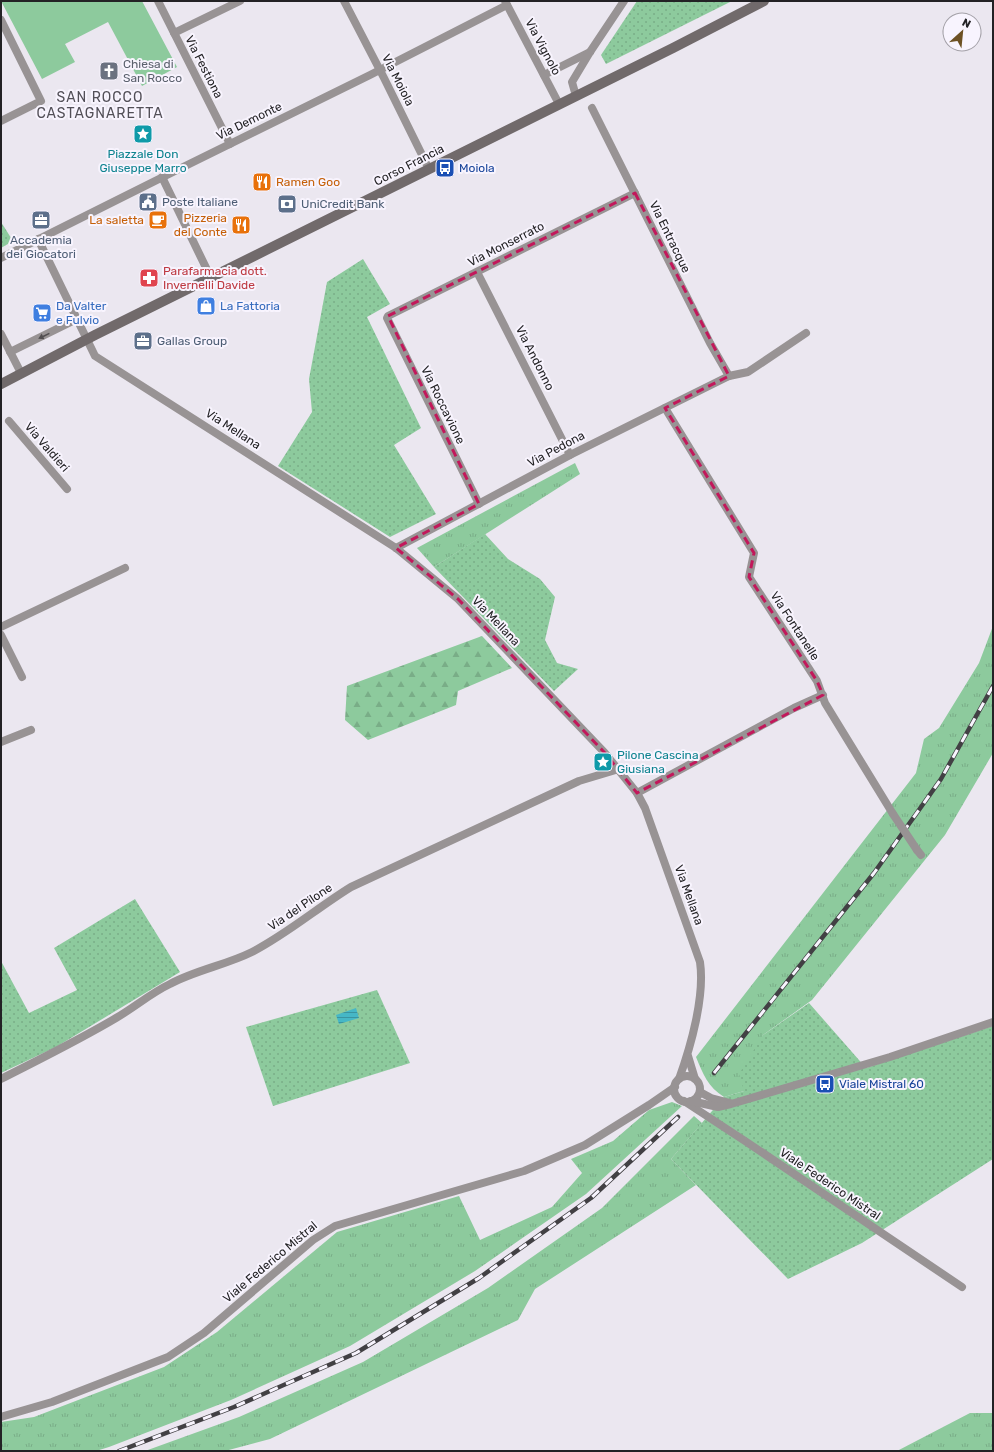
<svg xmlns="http://www.w3.org/2000/svg" width="994" height="1452" font-family="Rubik,sans-serif">
	<style>
		.grass { fill: url(#grass-tufts) }
		.forest { fill: url(#forest-firs) }
		.park { fill: url(#park-dots) }
		.pitch { fill: #8dca9d }
		.water { fill: url(#water-rules) }
		.lines { fill: none; stroke-linecap: round; stroke-linejoin: round }
		.minor { stroke: #989394; stroke-width: 8 }
		.secondary { stroke: #716a6b; stroke-width: 10 }
		.rail-casing { stroke: #424044; stroke-width: 4.5 }
		.rail { stroke: #f8f4fe; stroke-width: 3; stroke-dasharray: 9; stroke-linecap: butt }
		.minor-bridge { stroke: #989394; stroke-width: 8 }
		.oneway { fill: #524f51 }
		.marked { fill: none; stroke: #c2185b; stroke-width: 3; stroke-dasharray: 8 5; stroke-linejoin: round }
		.labels { text-anchor: middle; stroke-width: 4; stroke-linejoin: round; paint-order: stroke }
		.street-label { font-size: 12px; fill: #232225; stroke: #f8f4fe }
		.worship-label { font-size: 12px; fill: #5b616d; stroke: #f8f4fe; text-anchor: start }
		.culture-label { font-size: 12px; fill: #0d838f; stroke: #f8f4fe }
		.transit-label { font-size: 12px; fill: #164399; stroke: #f8f4fe; text-anchor: start }
		.food-label { font-size: 12px; fill: #c56008; stroke: #f8f4fe; text-anchor: end }
		.service-label { font-size: 12px; fill: #4e5e75; stroke: #f8f4fe; text-anchor: start }
		.health-label { font-size: 12px; fill: #be3a42; stroke: #f8f4fe; text-anchor: start }
		.shop-label { font-size: 12px; fill: #366cbe; stroke: #f8f4fe; text-anchor: start }
		.quarter-label { font-size: 14px; letter-spacing: 1px; fill: #524f57; stroke: #f8f4fe }
	</style>
	<defs>
		<pattern id="grass-tufts" width="24" height="20" patternUnits="userSpaceOnUse"><rect width="24" height="20" fill="#8dca9d"/><path d="M3 7l-1-3M5 7V3M7 7l1-3M15 17l-1-3M17 17v-4M19 17l1-3" fill="none" stroke="#79ad87"/></pattern>
		<pattern id="forest-firs" width="22" height="20" patternUnits="userSpaceOnUse"><rect width="22" height="20" fill="#8dca9d"/><path d="M5 1l3.5 6h-7zM16 11l3.5 6h-7z" fill="#79ad87"/></pattern>
		<pattern id="park-dots" width="8" height="8" patternUnits="userSpaceOnUse"><rect width="8" height="8" fill="#8dca9d"/><path d="M2 2h.1M6 6h.1" fill="none" stroke="#79ad87" stroke-width="1.8" stroke-linecap="round"/></pattern>
		<pattern id="water-rules" width="6" height="5" patternUnits="userSpaceOnUse"><rect width="6" height="5" fill="#46b7c6"/><path d="M0 2.5h6" fill="none" stroke="#3a94a1"/></pattern>
	</defs>
	<rect width="100%" height="100%" fill="#ebe7f0"/>
	<g class="grass">
		<polygon points="575,463 580,474 434,567 417,548"/>
		<path d="M993,626V753L945,835L812,1000L763,1035L744,1091L724,1097C708,1087 703,1074 696,1057L916,773L924,739L939,728L979,663Z"/>
		<polygon points="672,1102 682,1106 586,1194 475,1271 350,1346 231,1400 109,1447 96,1451 1,1451 1,1422 34,1417 164,1367 217,1332 337,1232 459,1196 480,1240 552,1207 582,1173 571,1159 613,1141 649,1110"/>
		<polygon points="694,1116 702,1123 671,1159 696,1185 535,1289 518,1320 270,1439 225,1451 145,1451 239,1417 363,1362 488,1288 602,1208"/>
		<polygon points="970,1413 993,1413 993,1451 897,1451"/>
	</g>
	<polygon class="forest" points="482,636 512,668 458,691 456,705 368,740 345,720 347,686"/>
	<g class="park">
		<polygon points="637,1 732,1 606,64 601,55"/>
		<polygon points="1,222 13,241 1,248"/>
		<polygon points="363,259 390,304 367,317 421,428 394,445 436,514 390,537 278,466 312,412 309,379 327,282"/>
		<polygon points="485,534 508,559 540,579 555,597 545,640 557,663 578,669 554,691 434,567"/>
		<polygon points="135,899 180,972 56,1047 1,1073 1,961 29,1013 77,990 54,948"/>
		<polygon points="377,990 410,1063 273,1106 246,1027"/>
		<polygon points="809,1003 866,1068 993,1026 993,1159 862,1243 788,1279 671,1159 724,1097 744,1091 739,1074 763,1035"/>
	</g>
	<polygon class="pitch" points="1,1 142,1 177,67 142,86 108,22 65,44 75,62 42,79"/>
	<polygon class="water" points="356,1008 359,1018 339,1024 336,1015"/>
	<g class="lines">
		<g class="minor">
			<polyline points="158,1 230,144"/>
			<polyline points="344,1 384,78 429,169"/>
			<polyline points="505,1 559,104"/>
			<polyline points="1,20 41,101 1,121"/>
			<polyline points="174,33 240,1"/>
			<polyline points="544,75 590,52"/>
			<polyline points="576,96 572,82 590,52 624,1"/>
			<polyline points="592,108 710,343 729,376"/>
			<polyline points="162,177 211,278"/>
			<path d="M38,239L95,356L396,548L458,599L604,752L637,793L645,808L700,962C705,996 691,1046 679,1079"/>
			<polyline points="1,258 173,172 370,75 507,5"/>
			<polyline points="477,272 570,455"/>
			<polyline points="1,334 21,373"/>
			<polyline points="10,352 77,319"/>
			<polyline points="665,408 754,553 749,577 817,681 825,703 893,814"/>
			<polyline points="9,421 67,489"/>
			<polyline points="479,504 387,318 388,316 635,193"/>
			<polyline points="396,548 570,455 729,376 748,372 806,333"/>
			<polyline points="1,627 125,568"/>
			<polyline points="1,635 22,677"/>
			<polyline points="1,742 31,730"/>
			<polyline points="637,793 794,708 823,695"/>
			<polyline points="917,850 921,855"/>
			<polyline points="688,1056 695,1079"/>
			<circle cx="687" cy="1089" r="13"/>
			<path d="M1,1079C40,1059 79,1040 116,1018C135,1007 151,993 170,984C196,970 226,965 252,952C287,934 317,908 351,887L579,781L619,769"/>
			<polyline points="700,1092 711,1098 730,1103"/>
			<polyline points="684,1101 745,1141 962,1287"/>
			<polyline points="691,1101 718,1107 731,1104 890,1057 993,1022"/>
			<polyline points="1,1417 52,1402 168,1357 204,1333 313,1240 335,1226 524,1171 585,1145 649,1105 675,1087"/>
		</g>
		<polyline class="secondary" points="1,384 95,335 673,48 764,1"/>
		<g class="rail-casing">
			<g id="rail">
				<polyline points="714,1073 874,873 941,779 993,686"/>
				<polyline points="119,1451 234,1407 356,1353 479,1278 591,1198 678,1117"/>
			</g>
		</g>
		<use href="#rail" class="rail"/>
		<polyline class="minor-bridge" points="893,814 917,850"/>
	</g>
	<defs><path id="oneway-solid" d="M-6-.8H1V-3.2L6.5 0L1 3.2V.8H-6Z"/></defs>
	<use class="oneway" href="#oneway-solid" transform="translate(44 336) rotate(154)"/>
	<path class="marked" d="M635,193L729,376L665,408L754,553L749,577L817,681L823,695L637,793L604,752L458,599L396,548L479,504L388,316Z"/>
	<defs>
		<g id="church-square" transform="scale(1)"><rect x="-9" y="-9" width="18" height="18" rx="4" fill="#6b7280" stroke="#f8f4fe"/><path d="M-1.2-6h2.4v3.5h3.3v2.4h-3.3V6h-2.4V-.1h-3.3v-2.4h3.3Z" fill="#fff"/></g>
		<g id="sight-square" transform="scale(1)"><rect x="-9" y="-9" width="18" height="18" rx="4" fill="#0f9aa8" stroke="#f8f4fe"/><path d="M0-6L1.8-2.2L6-1.7L2.9 1.2L3.7 5.4L0 3.3L-3.7 5.4L-2.9 1.2L-6-1.7L-1.8-2.2Z" fill="#fff"/></g>
		<g id="bus-square" transform="scale(1)"><rect x="-9" y="-9" width="18" height="18" rx="4" fill="#1a4fb4" stroke="#f8f4fe"/><path d="M-5-6H5V4H4V6H2V4H-2V6H-4V4H-5ZM-3.5-4V0h7V-4ZM-3.5 1.2v1.5H-2V1.2ZM2 1.2v1.5H3.5V1.2Z" fill="#fff"/></g>
		<g id="restaurant-square" transform="scale(1)"><rect x="-9" y="-9" width="18" height="18" rx="4" fill="#e8710a" stroke="#f8f4fe"/><path d="M-5-6h1v4h1v-4h1v4h1v-4h1v5L-1.5 .5V6h-2V.5L-5-1ZM5-6V6H3V1.5H1.5Q1.5-4 5-6Z" fill="#fff"/></g>
		<g id="civic-square" transform="scale(1)"><rect x="-9" y="-9" width="18" height="18" rx="4" fill="#5c6f8a" stroke="#f8f4fe"/><path d="M-.6-6.5H3V-4.5H.6V-3L4-1V1h2V6H-6V1h2V-1L-.6-3ZM-1.2 2.5V6h2.4V2.5Z" fill="#fff"/></g>
		<g id="bank-square" transform="scale(1)"><rect x="-9" y="-9" width="18" height="18" rx="4" fill="#5c6f8a" stroke="#f8f4fe"/><path d="M-6-4H6V4H-6ZM0-2.3a2.3 2.3 0 1 0 0 4.6a2.3 2.3 0 1 0 0-4.6Z" fill="#fff"/></g>
		<g id="office-square" transform="scale(1)"><rect x="-9" y="-9" width="18" height="18" rx="4" fill="#5c6f8a" stroke="#f8f4fe"/><path d="M-6-3h4V-5.5h4V-3h4V5H-6ZM-1-4.5V-3h2v-1.5ZM-6 0V1H6V0Z" fill="#fff"/></g>
		<g id="cafe-square" transform="scale(1)"><rect x="-9" y="-9" width="18" height="18" rx="4" fill="#e8710a" stroke="#f8f4fe"/><path d="M-5.5-4.5H6V0H3Q3 3.5 0 3.5H-2.5Q-5.5 3.5-5.5 0ZM3-3.2v2h1.7v-2ZM-6 4.5H4V6H-6Z" fill="#fff"/></g>
		<g id="pharmacy-square" transform="scale(1)"><rect x="-9" y="-9" width="18" height="18" rx="4" fill="#e0444e" stroke="#f8f4fe"/><path d="M-2-6h4v4h4v4h-4v4h-4v-4h-4v-4h4Z" fill="#fff"/></g>
		<g id="shop-square" transform="scale(1)"><rect x="-9" y="-9" width="18" height="18" rx="4" fill="#3f7fe0" stroke="#f8f4fe"/><path d="M-5-2.5h2.3a2.7 3.5 0 0 1 5.4 0H5L5.5 6h-11ZM-1.5-2.5h3a1.5 2.3 0 0 0-3 0Z" fill="#fff"/></g>
		<g id="supermarket-square" transform="scale(1)"><rect x="-9" y="-9" width="18" height="18" rx="4" fill="#3f7fe0" stroke="#f8f4fe"/><path d="M-6-5.5h2.5l.6 2H6L4.5 2H-2.5L-4.4-4H-6ZM-1.5 3.2a1.3 1.3 0 1 0 .1 0ZM3 3.2a1.3 1.3 0 1 0 .1 0Z" fill="#fff"/></g>
	</defs>
	<g fill-rule="evenodd">
		<use href="#church-square" x="109" y="71"/>
		<use href="#sight-square" x="143" y="134"/>
		<use href="#bus-square" x="445" y="168"/>
		<use href="#restaurant-square" x="262" y="182"/>
		<use href="#civic-square" x="148" y="202"/>
		<use href="#bank-square" x="287" y="204"/>
		<use href="#office-square" x="41" y="220"/>
		<use href="#cafe-square" x="158" y="220"/>
		<use href="#restaurant-square" x="241" y="225"/>
		<use href="#pharmacy-square" x="149" y="278"/>
		<use href="#shop-square" x="206" y="306"/>
		<use href="#supermarket-square" x="42" y="313"/>
		<use href="#office-square" x="143" y="341"/>
		<use href="#sight-square" x="603" y="762"/>
		<use href="#bus-square" x="825" y="1084"/>
	</g>
	<g class="labels">
		<g class="street-label">
			<text transform="translate(543 47) rotate(62)" y="4">Via Vignolo</text>
			<text transform="translate(204 67) rotate(63)" y="4">Via Festiona</text>
			<text transform="translate(398 80) rotate(63)" y="4">Via Moiola</text>
			<text transform="translate(249 121) rotate(-26)" y="4">Via Demonte</text>
			<text transform="translate(409 165) rotate(-27)" y="4">Corso Francia</text>
			<text transform="translate(670 237) rotate(64)" y="4">Via Entracque</text>
			<text transform="translate(506 244) rotate(-27)" y="4">Via Monserrato</text>
			<text transform="translate(535 358) rotate(63)" y="4">Via Andonno</text>
			<text transform="translate(443 405) rotate(64)" y="4">Via Roccavione</text>
			<text transform="translate(233 429) rotate(33)" y="4">Via Mellana</text>
			<text transform="translate(47 447) rotate(49)" y="4">Via Valdieri</text>
			<text transform="translate(556 449) rotate(-28)" y="4">Via Pedona</text>
			<text transform="translate(496 621) rotate(46)" y="4">Via Mellana</text>
			<text transform="translate(795 626) rotate(57)" y="4">Via Fontanelle</text>
			<text transform="translate(689 895) rotate(70)" y="4">Via Mellana</text>
			<text transform="translate(300 907) rotate(-34)" y="4">Via del Pilone</text>
			<text transform="translate(830 1184) rotate(34)" y="4">Viale Federico Mistral</text>
			<text transform="translate(270 1262) rotate(-40)" y="4">Viale Federico Mistral</text>
		</g>
		<g class="worship-label">
			<text x="123" y="68">Chiesa di<tspan x="123" dy="14">San Rocco</tspan></text>
		</g>
		<g class="culture-label">
			<text x="143" y="158">Piazzale Don<tspan x="143" dy="14">Giuseppe Marro</tspan></text>
			<text x="617" y="759" text-anchor="start">Pilone Cascina<tspan x="617" dy="14">Giusiana</tspan></text>
		</g>
		<g class="transit-label">
			<text x="459" y="172">Moiola</text>
			<text x="839" y="1088">Viale Mistral 60</text>
		</g>
		<g class="food-label">
			<text x="276" y="186" text-anchor="start">Ramen Goo</text>
			<text x="227" y="222">Pizzeria<tspan x="227" dy="14">del Conte</tspan></text>
			<text x="144" y="224">La saletta</text>
		</g>
		<g class="service-label">
			<text x="162" y="206">Poste Italiane</text>
			<text x="301" y="208">UniCredit Bank</text>
			<text x="41" y="244" text-anchor="middle">Accademia<tspan x="41" dy="14">dei Giocatori</tspan></text>
			<text x="157" y="345">Gallas Group</text>
		</g>
		<g class="health-label">
			<text x="163" y="275">Parafarmacia dott.<tspan x="163" dy="14">Invernelli Davide</tspan></text>
		</g>
		<g class="shop-label">
			<text x="56" y="310">Da Valter<tspan x="56" dy="14">e Fulvio</tspan></text>
			<text x="220" y="310">La Fattoria</text>
		</g>
		<g class="quarter-label">
			<text x="100" y="102">SAN ROCCO<tspan x="100" dy="16">CASTAGNARETTA</tspan></text>
		</g>
	</g>
	<rect width="994" height="1452" fill="none" stroke="#232225" stroke-width="4"/>
	<g transform="translate(962 32) rotate(27)"><circle r="19" fill="#f8f4fe" stroke="#a3a0a7"/>
	<path d="M0-3L7 15L0 10L-7 15Z" fill="#6d5124"/>
	<text y="-6" font-size="11" font-weight="bold" text-anchor="middle" fill="#232225">N</text>
	</g>
</svg>
